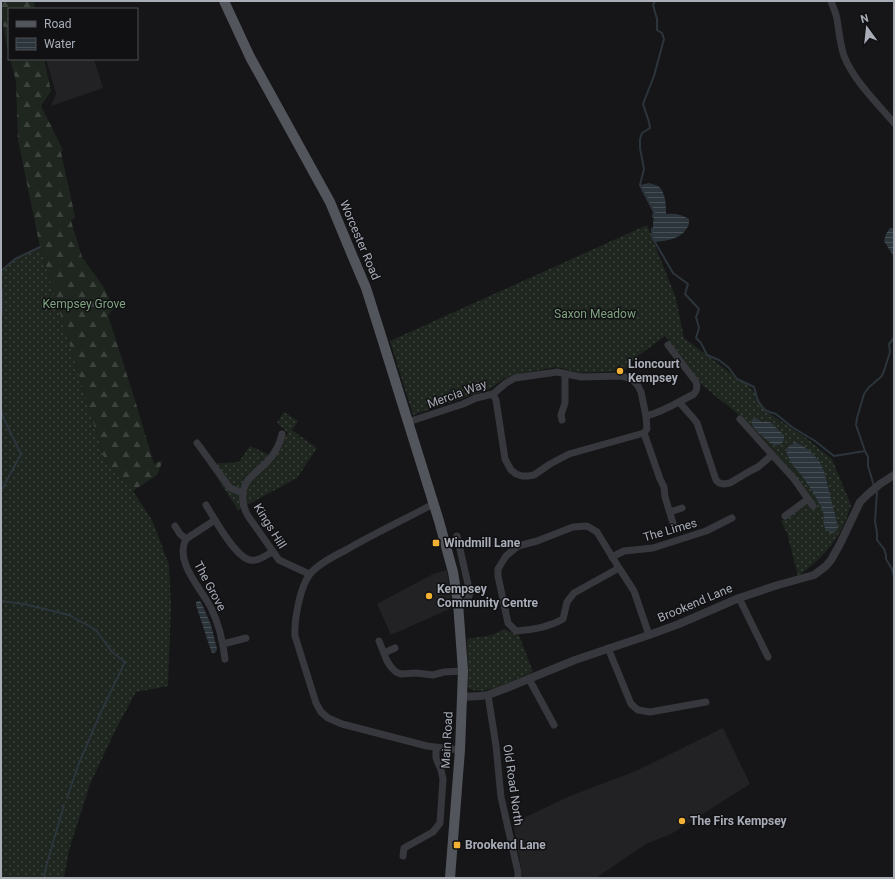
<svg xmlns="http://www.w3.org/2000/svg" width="895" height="879" font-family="Roboto,sans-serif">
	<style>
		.built { fill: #222225 }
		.grass { fill: url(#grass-dots) }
		.forest { fill: url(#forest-firs) }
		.water { fill: url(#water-rules) }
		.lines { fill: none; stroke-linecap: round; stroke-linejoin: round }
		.stream { stroke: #2c353c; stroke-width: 2 }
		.minor { stroke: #37383d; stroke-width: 7 }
		.tertiary { stroke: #37383d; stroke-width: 8 }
		.primary { stroke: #53555c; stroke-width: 10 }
		.poi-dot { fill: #f2b134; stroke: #111113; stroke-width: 1.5 }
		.labels { text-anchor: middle; stroke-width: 3; stroke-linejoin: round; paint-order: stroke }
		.street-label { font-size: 12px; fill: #a8adb8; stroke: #111113 }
		.park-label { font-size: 12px; fill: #7fa381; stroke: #111113 }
		.poi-label { font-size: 12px; font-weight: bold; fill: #a8adb8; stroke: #111113; text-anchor: start }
	</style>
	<defs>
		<pattern id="grass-dots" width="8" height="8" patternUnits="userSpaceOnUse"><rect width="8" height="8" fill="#1e261f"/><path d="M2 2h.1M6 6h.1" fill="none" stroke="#3c433d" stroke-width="1.8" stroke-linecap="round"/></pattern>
		<pattern id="forest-firs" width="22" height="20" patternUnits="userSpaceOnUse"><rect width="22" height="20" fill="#1e261f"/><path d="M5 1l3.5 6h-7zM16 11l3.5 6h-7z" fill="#3c433d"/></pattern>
		<pattern id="water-rules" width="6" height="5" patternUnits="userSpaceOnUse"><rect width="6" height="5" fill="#2c353c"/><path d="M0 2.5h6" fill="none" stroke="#485056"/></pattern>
	</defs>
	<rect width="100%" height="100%" fill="#161618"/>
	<g class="built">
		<polygon points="46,59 94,59 103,88 51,106 56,94"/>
		<polygon points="447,570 452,608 391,635 377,604 433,574"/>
		<polygon points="723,728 750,784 671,834 646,844 596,878 523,878 513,823 570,796 636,771"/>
	</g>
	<g class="grass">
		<path d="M647,225L676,298L684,338L752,389L761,403L772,415L805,437L832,459L851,505C848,514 845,524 840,532C829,551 816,563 798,576L787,533L781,521L810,501L796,478L768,444L742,417L714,395L698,381L665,336L635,358L624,371L581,373L556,367L524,373L505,378L490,389L413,415L390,341Z"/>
		<polygon points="40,247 105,461 133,491 153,522 169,565 171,606 168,686 136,692 115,731 90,784 69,850 64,878 1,878 1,271 15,259"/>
		<polygon points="284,412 298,421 292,430 317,448 297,478 238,510 208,464 239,462 250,446 272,456 288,433 277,423"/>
		<path d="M505,629L508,631L519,635L533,672C518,678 482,698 468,688L467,639L492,635Z"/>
	</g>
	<g class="forest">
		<path d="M1,1H34L35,9H9V54C5,36 1,19 1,1Z"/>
		<polygon points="10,59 44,59 51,91 41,106 63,150 61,152 75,217 71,221 82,257 103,286 114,308 108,315 134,397 154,464 163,460 157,475 133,491 105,461 40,247 18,140 16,81"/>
	</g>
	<g class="water">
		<path d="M649,183C652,184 656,185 658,186C666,192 666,206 666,214C675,213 681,214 689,219C689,222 689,226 687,228C681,239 666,241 655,242L652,237L654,212L640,185Z"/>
		<polygon points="890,228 894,228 894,257 884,241 886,234"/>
		<path d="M754,418H756L762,422H770L784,435C785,441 781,447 775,445C769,443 748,426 752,420C752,419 753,418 754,418Z"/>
		<path d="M795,442L803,446L810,451L820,462L824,471L837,523L838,528L835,532L831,533C820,527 825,520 823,511C822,509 821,507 820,505C815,495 808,484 802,476C795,467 787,460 786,449Z"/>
		<path d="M198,601H200L202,604L211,625L217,649C216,652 215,653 212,653L211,651L196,605V602Z"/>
	</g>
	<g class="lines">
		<g class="stream">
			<polyline points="653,217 654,212 640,185 644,169 640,148 640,139 642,133 650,128 649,122 643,104 654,76 664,39 662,33 657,30 657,19 653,5 655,1"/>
			<polyline points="652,229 652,237 673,273 688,284 685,294 699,309 696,317 699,328 696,338 701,343 707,355 719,360 729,368 737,379 754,387 758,401 764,410 776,414 792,427 815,441 834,456 865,451"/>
			<polyline points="1,271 15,259 40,247"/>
			<polyline points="1,288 2,290 2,308 1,317"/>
			<polyline points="1,410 5,421 21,454 1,491"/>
			<polyline points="874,486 868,466 868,457 865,451 856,425 857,418 864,394 869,387 881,377 884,371 890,352 889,344 894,338"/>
			<polyline points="877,492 875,521 877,533 877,540 884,549 886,555 886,559 892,569 894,576"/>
			<polyline points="1,601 24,604 69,615 96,630 112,652 125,662 101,712 79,763 67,798"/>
			<polyline points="44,878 46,867 64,805"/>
		</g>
		<g class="minor">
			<path d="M831,1C833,7 836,13 837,19C839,31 840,44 844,56C854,81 877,103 894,123"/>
			<polyline points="493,394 496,400 505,459 511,470 516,474 522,476 528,476 534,475 550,464 569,454 644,433"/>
			<polyline points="679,402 694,419 697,423 716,480 719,483 724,484 730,483 750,471 758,467 772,455"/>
			<path d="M646,416C663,412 678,402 694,394C697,390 698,387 696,382L668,345"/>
			<polyline points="740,419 794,479 813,506"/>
			<polyline points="562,420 561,415 565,403 565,374"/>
			<polyline points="408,422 463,404 476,398 493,394 506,383 515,378 557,372 581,377 621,376 628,378 634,381 638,386 641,392 646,416 647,429 644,433 660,479 664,487 665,497 673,523"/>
			<path d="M282,434C280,444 275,453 268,461C263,467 255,472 250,478C240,489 241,504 248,516L279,560L309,574"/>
			<polyline points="197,443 230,488 243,493"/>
			<path d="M433,504L420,511C395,524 370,536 346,550C334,556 318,564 310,574C300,586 294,621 295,636L316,703L321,712L328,718L342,724L427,746L460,750"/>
			<path d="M206,505C214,518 235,557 250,560C258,562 266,555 272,552"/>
			<polyline points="670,512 682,508"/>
			<polyline points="785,516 808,499"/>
			<polyline points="175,526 180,534 186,539 215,520"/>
			<path d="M457,536L470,593C468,601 465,601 458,603"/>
			<path d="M186,539C174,562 201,588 211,608C219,624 223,642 225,659"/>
			<polyline points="612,557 624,551 653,548 706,531 732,518"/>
			<path d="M619,568L597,532L587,526L573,527L537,541L518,546L506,556L498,569V576L508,623L516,631C532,630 549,627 563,619L567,602L574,593L619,568L634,591L649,635"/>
			<polyline points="739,598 768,657"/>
			<polyline points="379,641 387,661 391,667 396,672 401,674 416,673 433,675 444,672 463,671"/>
			<polyline points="223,644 246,638"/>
			<polyline points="608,648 631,704 638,710 650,712 706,702"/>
			<polyline points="384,653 395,648"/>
			<polyline points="529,679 554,725"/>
			<polyline points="488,695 496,746 501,797 518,872 518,878"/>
			<polyline points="403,856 404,848 433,832 440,823 443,779 441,770 436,758 436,748"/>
		</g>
		<polyline class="tertiary" points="462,697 480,696 488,695 509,687 575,660 649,635 679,624 739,598 778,585 814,575 826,566 831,560 840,544 860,502 867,495 880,484 894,475"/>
		<polyline class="primary" points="224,1 250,57 330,202 352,255 366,288 379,329 439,521 453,572 458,603 463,671 460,750 450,878"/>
	</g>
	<g class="poi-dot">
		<circle cx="620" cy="371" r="4"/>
		<rect x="432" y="539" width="8" height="8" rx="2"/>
		<circle cx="429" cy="596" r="4"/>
		<circle cx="682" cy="821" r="4"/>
		<rect x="453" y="841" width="8" height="8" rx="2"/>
	</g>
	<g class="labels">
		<g class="street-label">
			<text transform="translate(360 240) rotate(67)" y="4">Worcester Road</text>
			<text transform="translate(457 394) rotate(-20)" y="4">Mercia Way</text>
			<text transform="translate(270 526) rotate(58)" y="4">Kings Hill</text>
			<text transform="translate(670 530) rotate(-16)" y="4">The Limes</text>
			<text transform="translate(210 586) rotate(62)" y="4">The Grove</text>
			<text transform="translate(695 603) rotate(-23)" y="4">Brookend Lane</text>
			<text transform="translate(447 740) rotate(-87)" y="4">Main Road</text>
			<text transform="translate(513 785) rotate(82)" y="4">Old Road North</text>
		</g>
		<g class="park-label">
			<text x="84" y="308">Kempsey Grove</text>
			<text x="595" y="318">Saxon Meadow</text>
		</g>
		<g class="poi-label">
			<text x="628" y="368">Lioncourt<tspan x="628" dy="14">Kempsey</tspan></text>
			<text x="444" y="547">Windmill Lane</text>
			<text x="437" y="593">Kempsey<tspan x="437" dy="14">Community Centre</tspan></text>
			<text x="690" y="825">The Firs Kempsey</text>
			<text x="465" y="849">Brookend Lane</text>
		</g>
	</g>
	<rect width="895" height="879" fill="none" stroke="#a8adb8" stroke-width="4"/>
	<rect x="8" y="8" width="130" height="52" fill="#111113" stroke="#4d4f55"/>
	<rect x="16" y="21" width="20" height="6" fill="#53555c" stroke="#4d4f55"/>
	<text x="44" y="28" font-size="12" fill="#a8adb8">Road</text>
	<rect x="16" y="38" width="20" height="12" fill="url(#water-rules)" stroke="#4d4f55"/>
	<text x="44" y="48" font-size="12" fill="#a8adb8">Water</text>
	<g transform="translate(867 28) rotate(345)" stroke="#111113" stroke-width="3" paint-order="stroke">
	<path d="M0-3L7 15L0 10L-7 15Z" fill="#a8adb8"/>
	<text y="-6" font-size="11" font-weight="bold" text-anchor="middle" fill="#a8adb8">N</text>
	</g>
</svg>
